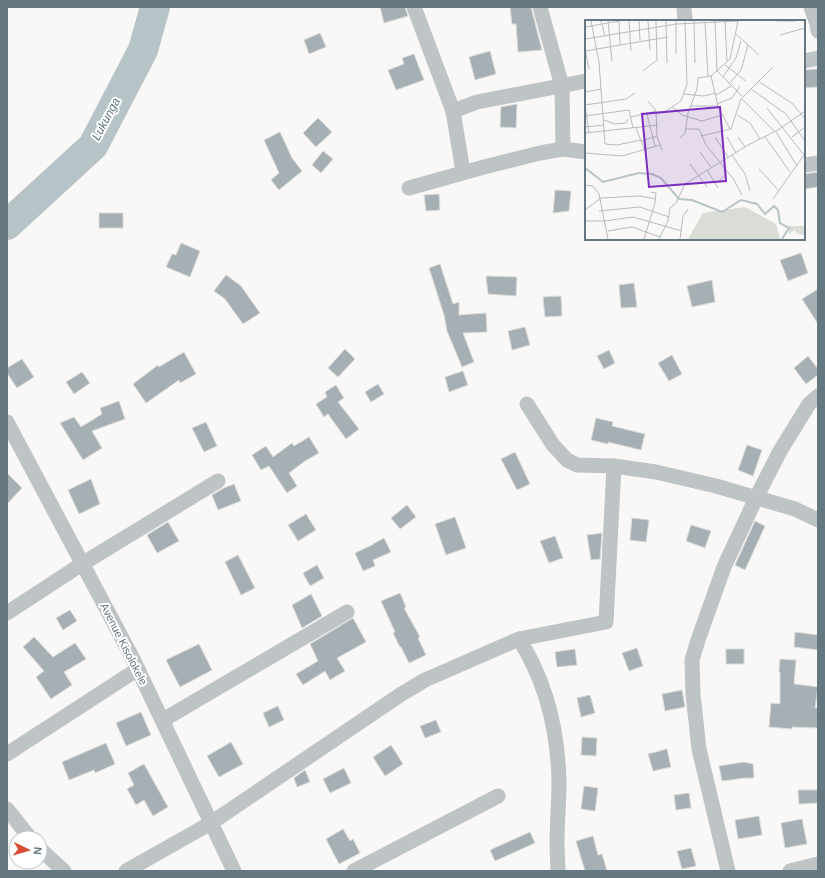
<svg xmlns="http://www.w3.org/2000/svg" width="825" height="878" font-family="Helvetica,sans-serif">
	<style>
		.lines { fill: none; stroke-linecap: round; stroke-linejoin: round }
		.river { stroke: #b7c4c7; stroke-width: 30 }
		.building { fill: #a5afb4; stroke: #dadad9 }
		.minor { stroke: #bec3c6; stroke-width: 15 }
		.labels { text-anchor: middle; stroke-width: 4; stroke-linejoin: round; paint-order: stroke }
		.street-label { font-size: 11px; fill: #657780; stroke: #fff }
		.water-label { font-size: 12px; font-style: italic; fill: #60767a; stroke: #fff }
		.inset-river { fill: none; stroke: #b7c4c7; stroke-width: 2 }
		.inset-road { fill: none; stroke: #b5bcc0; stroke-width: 1 }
		.view { fill: #7b2cbf; fill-opacity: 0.15; stroke: #7b2cbf; stroke-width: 2 }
		.inset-edge { fill: none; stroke: #657780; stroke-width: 2 }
	</style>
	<rect width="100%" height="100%" fill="#f9f8f6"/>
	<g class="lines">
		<polyline class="river" points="7,225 93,146 143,50 155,7"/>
	</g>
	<g class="building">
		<polygon points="380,7 405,7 408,16 384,23"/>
		<polygon points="510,7 531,7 542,50 518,52 516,24 512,24"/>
		<polygon points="320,33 326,47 309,54 304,40"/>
		<polygon points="490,51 496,74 475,80 469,57"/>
		<polygon points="414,54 424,80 396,90 388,70 404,64 402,58"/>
		<polygon points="818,69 818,87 804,88 804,70"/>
		<polygon points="517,104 516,128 500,127 501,107"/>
		<polygon points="318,118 332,132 316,147 303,133"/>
		<polygon points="280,132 292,158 302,171 279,190 271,180 279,173 264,140"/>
		<polygon points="323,151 333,159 321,173 312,165"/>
		<polygon points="818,172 818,187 804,189 804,174"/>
		<polygon points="555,190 571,191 569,211 553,213"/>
		<polygon points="439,194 440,210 426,211 424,195"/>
		<rect x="99" y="213" width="24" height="15"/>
		<polygon points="181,243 200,251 190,277 166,267 172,254 176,255"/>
		<polygon points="801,253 808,273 788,281 780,260"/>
		<polygon points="440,264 453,304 459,302 459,315 486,313 487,332 463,333 474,362 462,367 447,331 444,315 429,268"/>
		<polygon points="226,275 241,286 260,313 243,324 225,299 214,291"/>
		<polygon points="486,276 517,277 516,296 488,294"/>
		<polygon points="712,280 715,302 692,307 687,286"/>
		<polygon points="634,283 637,307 621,308 619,285"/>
		<polygon points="818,289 818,324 802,299"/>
		<polygon points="561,296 562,316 545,317 543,297"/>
		<polygon points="525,327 530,345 512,350 508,331"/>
		<polygon points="345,349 355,359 338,377 328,368"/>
		<polygon points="609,350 615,363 604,369 597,356"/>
		<polygon points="184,352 196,374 180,383 179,380 146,403 133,384 158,365 159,367"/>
		<polygon points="672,355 682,374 669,381 658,363"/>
		<polygon points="808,356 818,369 818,375 806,384 794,368"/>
		<polygon points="22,359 34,377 17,388 7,373 7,368"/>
		<polygon points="463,371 468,385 449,392 445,377"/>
		<polygon points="82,372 90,383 74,394 66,382"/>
		<polygon points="378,384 384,394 371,402 365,392"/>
		<polygon points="336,385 344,398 338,402 359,429 346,439 328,414 324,417 316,404 327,397 325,392"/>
		<polygon points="119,401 125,419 92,431 102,448 83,460 60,423 74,417 81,427 102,414 100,408"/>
		<polygon points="596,418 613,422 612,426 645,434 641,450 608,442 608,444 591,440"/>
		<polygon points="206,422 217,446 204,452 192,428"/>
		<polygon points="309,437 319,453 305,461 289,473 297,486 287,493 269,466 261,470 252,455 266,446 273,457 292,443 294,446"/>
		<polygon points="747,445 762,450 753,476 738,470"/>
		<polygon points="515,452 530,484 517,490 501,459"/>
		<polygon points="7,473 22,488 7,504"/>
		<polygon points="91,479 100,504 79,514 68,490"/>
		<polygon points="234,484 241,501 218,510 212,495 224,488"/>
		<polygon points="407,505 416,517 400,529 391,518"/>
		<polygon points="306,514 316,530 298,541 288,525"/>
		<polygon points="455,517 466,548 446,555 435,524"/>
		<polygon points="632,518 649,520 646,542 630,540"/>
		<polygon points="755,521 765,526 745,570 735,565"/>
		<polygon points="168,522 179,541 157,553 147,535"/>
		<polygon points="691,525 711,531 705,548 686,541"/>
		<polygon points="602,533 600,559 591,560 587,535"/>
		<polygon points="555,536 563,558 549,563 540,541"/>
		<polygon points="384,538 391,552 373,560 375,566 363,571 355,553 374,544 373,544"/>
		<polygon points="238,555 255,588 241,595 225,562"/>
		<polygon points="317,565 324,578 310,586 303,573"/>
		<polygon points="400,593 406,607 404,608 420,637 418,638 426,655 409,663 401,647 400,647 393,633 395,632 381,601"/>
		<polygon points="311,594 322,616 302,628 292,605"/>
		<polygon points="70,610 77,621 63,630 56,618"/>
		<polygon points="353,618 366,642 337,658 345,671 330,680 325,671 303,685 296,674 318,661 310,644"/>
		<polygon points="795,632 818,635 818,650 794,647"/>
		<polygon points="34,637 53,657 75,643 86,659 64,672 72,685 51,699 36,677 44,671 23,647"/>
		<polygon points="199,644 212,670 180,687 166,660"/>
		<polygon points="637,648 643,666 629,671 622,653"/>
		<polygon points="575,649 577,665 557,667 555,652"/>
		<rect x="726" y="649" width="18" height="15"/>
		<polygon points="780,659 796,660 794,684 818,687 815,708 818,708 818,728 792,727 792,729 769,727 771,703 780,704 780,672 779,672"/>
		<polygon points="682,690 685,707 665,711 662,694"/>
		<polygon points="590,695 595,713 581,717 577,698"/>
		<polygon points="278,706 284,720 269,727 263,713"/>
		<polygon points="141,712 151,735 126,746 116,723"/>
		<polygon points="436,720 441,732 425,738 420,726"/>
		<polygon points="582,737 597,738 596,756 581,755"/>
		<polygon points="231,742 243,764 219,777 207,756"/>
		<polygon points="106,743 115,764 95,773 94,770 69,780 62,762"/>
		<polygon points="391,745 403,764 385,776 373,757"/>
		<polygon points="667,749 671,767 653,771 648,754"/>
		<polygon points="744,762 753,764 754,778 745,778 722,781 719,766"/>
		<polygon points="144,764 168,807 153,816 144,800 136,805 127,789 134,785 128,773"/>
		<polygon points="344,768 351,783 330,793 323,779"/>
		<polygon points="305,770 310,782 297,787 294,778"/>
		<polygon points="584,786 598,788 595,811 581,809"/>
		<polygon points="798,790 818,790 818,803 799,804"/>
		<polygon points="689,793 691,808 676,810 674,795"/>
		<polygon points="759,816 762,835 738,839 735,820"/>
		<polygon points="802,819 807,844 785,848 781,823"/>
		<polygon points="343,829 350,841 353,839 360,853 339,864 326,839"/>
		<polygon points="530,832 535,843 495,861 490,850"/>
		<polygon points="593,836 598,855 602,854 607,871 585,871 576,841"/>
		<polygon points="691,848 696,866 682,869 677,851"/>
	</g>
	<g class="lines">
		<g class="minor">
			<polyline points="414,7 453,111 463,172"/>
			<polyline points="540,7 562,86 563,149"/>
			<polyline points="684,7 685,21"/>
			<polyline points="811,7 817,24 818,31"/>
			<polyline points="804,61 818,58"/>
			<polyline points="453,111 477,102 586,81"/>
			<polyline points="804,165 818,163"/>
			<polyline points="409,188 484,167 540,153 563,149 586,152"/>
			<polyline points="527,404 553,445 567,460 577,465 614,466 656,472 716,486 795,509 818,520"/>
			<polyline points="7,422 132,657 234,871"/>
			<polyline points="7,613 82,564 218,481"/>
			<path d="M519,639C547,683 558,730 559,782C559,802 557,823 557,843C557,853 558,862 558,871"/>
			<polyline points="163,720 347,612"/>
			<polyline points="7,754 138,669"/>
			<polyline points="7,809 30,838"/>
			<polyline points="40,849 64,871"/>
			<polyline points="126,871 211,823 400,695 425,680 519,639 606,622 614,466"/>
			<polyline points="354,871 498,796"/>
			<polyline points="728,871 699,749 693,694 692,660 698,640 724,567 756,498 780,451 809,404 818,396"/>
			<polyline points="790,871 818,864"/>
		</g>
	</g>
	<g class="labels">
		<g class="street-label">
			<text transform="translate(124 644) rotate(63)" y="4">Avenue Kisolokele</text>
		</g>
		<g class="water-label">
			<text transform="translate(106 119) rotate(-62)" y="4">Lukunga</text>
		</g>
	</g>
	<g transform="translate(585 20)">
		<rect width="220" height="220" fill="#f9f8f6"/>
		<path d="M160,187L191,204L195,219H103L118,193ZM204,206H220V215L212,214L210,210L204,214Z" fill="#d9ddd6"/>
		<path class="inset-river" d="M0,148L18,162L54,153L67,154L76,158L94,179L107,180L137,192L156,180L172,184L180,194L189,186L193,190L195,203L204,208L197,219"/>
		<path class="inset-road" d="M6,1L14,42L20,124L32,125L56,120M16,1L20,16M23,1L27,41M34,1L35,25M44,1L46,31M54,1L55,21M63,1L65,30M81,1L82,43M91,1V34M109,1L110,43M130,1L132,51L157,76M140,1L142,41M192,1H211M120,2L123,57M0,7L34,1M151,14L174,35M195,15L220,8M0,19L91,4L153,1M0,29L4,49M0,31L83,17M140,45L161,61M58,51L72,40L71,1M126,56L133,86L145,109M138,57L151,38L156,21M173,61L208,84L220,99M144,64L156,50L163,25M166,69L201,94L220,121M0,72L16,69M99,74L119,76L131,73M131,75L146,66M157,79L190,112M63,81L71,91L72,116L77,130M132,84L147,78L155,66M0,85L41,79L50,73M0,85L4,113M105,86H133M88,87L97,95L117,101L137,95M182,88L219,135M81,91L96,81L102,64L100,1M62,94L70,126M152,95L165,103L175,119M0,96L44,90L48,108M46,97L71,91M19,100L30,104L41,103L43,99M0,107L19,105M51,108L60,131M100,109H114L121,125L149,160L157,175M191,112L212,146M0,113L73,105M116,116L146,109L156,79L188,47M130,117L143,137M142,117L151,133M153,117L160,127M180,117L205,152M207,117L220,107M95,118L100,113L103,93L112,69L113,58L126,56L145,39L153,1M56,121L72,116M115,132L126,147M0,133L37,136L75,125M147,135L160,154L165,171M105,144L122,167M174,149L194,171M122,150L133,168M132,163L142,153M0,165L8,166L14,174L23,219M188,179L219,135M1,189L16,178L54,176L71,179M14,191L55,187L84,197M0,201H20L48,197L97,211M23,211L47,207L75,217M59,219L70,183L71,173L66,172M74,219L83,201L85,188L91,183L100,164L163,125L193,110L220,91M95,219L98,196L103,189"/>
		<path class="view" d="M135,87L141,161L64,167L57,94Z"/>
		<rect width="220" height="220" class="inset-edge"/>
	</g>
	<rect width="825" height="878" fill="none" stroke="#657780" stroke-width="16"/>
	<g transform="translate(28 850) rotate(95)"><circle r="19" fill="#ffffff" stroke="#c1c9cc"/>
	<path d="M0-3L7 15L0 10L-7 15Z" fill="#da4d35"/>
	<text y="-6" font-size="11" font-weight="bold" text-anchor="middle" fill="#657780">N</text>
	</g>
</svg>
